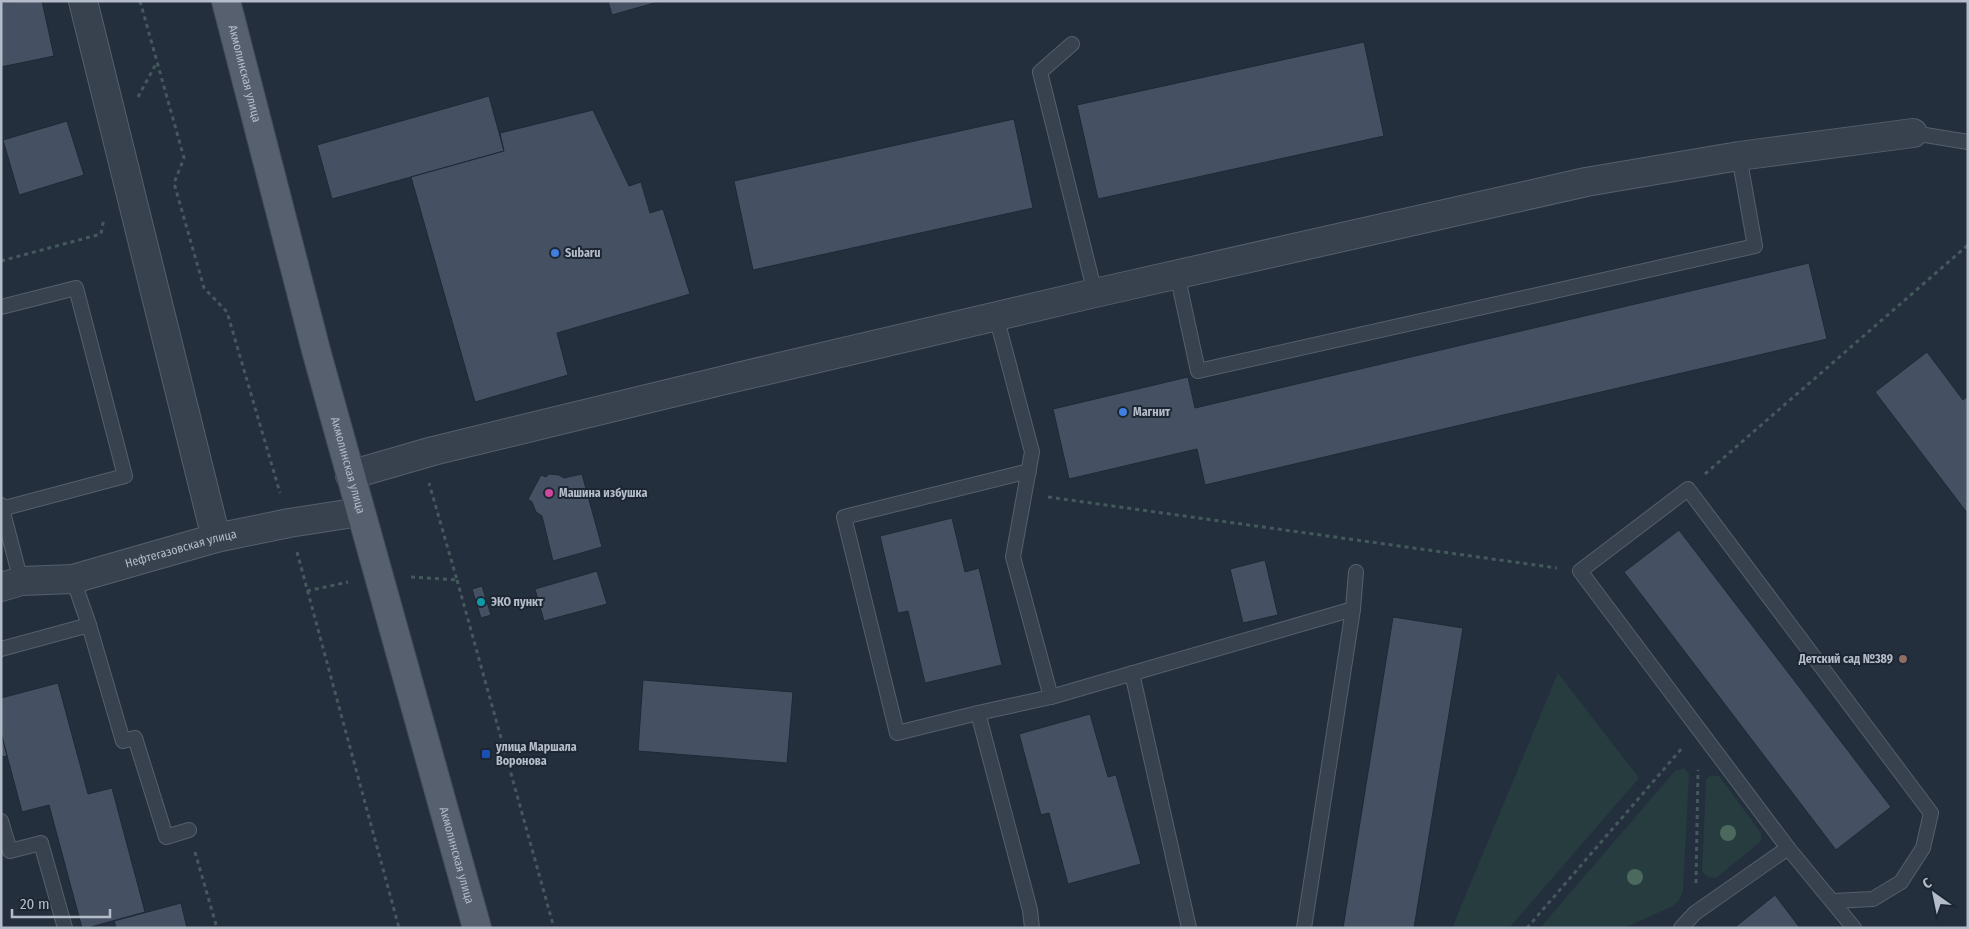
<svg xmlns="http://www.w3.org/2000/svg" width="1969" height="929" font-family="'Fira Sans Condensed',sans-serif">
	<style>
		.green { fill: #263c3f }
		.building { fill: #455162; stroke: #1f2835 }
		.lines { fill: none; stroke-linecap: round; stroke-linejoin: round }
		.lane-casing { stroke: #565f6c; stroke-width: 16 }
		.street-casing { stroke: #565f6c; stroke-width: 30 }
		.primary-casing { stroke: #414a57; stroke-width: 30 }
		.path { stroke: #44595c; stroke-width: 3; stroke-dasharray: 4 4; stroke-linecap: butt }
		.lane { stroke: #38414e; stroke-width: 14 }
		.street { stroke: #38414e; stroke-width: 28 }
		.primary { stroke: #56606e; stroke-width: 28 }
		.tree { fill: #4b6a5d }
		.shop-dot { fill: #3f7fe0; stroke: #1d2633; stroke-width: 2 }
		.hotel-dot { fill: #d1479c; stroke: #1d2633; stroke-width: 2 }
		.culture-dot { fill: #0f9aa8; stroke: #1d2633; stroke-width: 2 }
		.education-dot { fill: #8d6e63; stroke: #1d2633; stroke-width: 2 }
		.transit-dot { fill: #1a4fb4; stroke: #1d2633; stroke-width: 2 }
		.labels { text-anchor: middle; stroke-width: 4; stroke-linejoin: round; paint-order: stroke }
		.street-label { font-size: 12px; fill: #b4bcc9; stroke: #1d2633 }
		.poi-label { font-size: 12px; font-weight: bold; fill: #b4bcc9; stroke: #1d2633; text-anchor: start }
	</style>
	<rect width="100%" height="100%" fill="#242f3e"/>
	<g class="green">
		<polygon points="1558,673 1639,778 1509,928 1452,928"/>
		<polygon points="1684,768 1689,774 1683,890 1680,899 1673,906 1624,928 1540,928 1675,771"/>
		<polygon points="1711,775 1719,776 1761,833 1761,841 1716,878 1708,877 1702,871 1706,780"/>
	</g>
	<g class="building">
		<polygon points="42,1 54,56 1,67 1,2"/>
		<polygon points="608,1 661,1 612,15"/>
		<polygon points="1364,42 1384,136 1098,199 1077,105"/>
		<polygon points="489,96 504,151 332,199 317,145"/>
		<polygon points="593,110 629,186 641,182 650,213 663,209 690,294 557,333 568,375 475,402 411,177 504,151 500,133"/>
		<polygon points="1014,119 1033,208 753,270 734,181"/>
		<polygon points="67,121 84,175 19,195 3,140"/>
		<polygon points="1809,263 1827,339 1205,485 1197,449 1069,479 1053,409 1188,377 1195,408"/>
		<polygon points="1927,352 1963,400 1968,396 1968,514 1875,392"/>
		<polygon points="549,474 559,475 564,478 582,474 602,547 553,561 542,516 536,512 532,502 528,499 541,475 546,477"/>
		<polygon points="952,518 965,572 979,568 1002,665 925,683 908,611 898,613 880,536"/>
		<polygon points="1679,530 1891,807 1836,850 1624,572"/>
		<polygon points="1265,560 1278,615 1243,623 1230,569"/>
		<polygon points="597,571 607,604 544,621 535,589"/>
		<polygon points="482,586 491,615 481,618 472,589"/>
		<polygon points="1393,617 1463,628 1414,928 1343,928"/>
		<polygon points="643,680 793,692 787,763 638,751"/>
		<polygon points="58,683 88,794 112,788 145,912 87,928 82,928 49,805 22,812 1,733 1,698"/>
		<polygon points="1090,714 1108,777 1116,775 1141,864 1068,884 1049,813 1041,815 1019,734"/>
		<polygon points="1,733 7,756 1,757"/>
		<polygon points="1775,895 1800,928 1734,928"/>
		<polygon points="181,903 187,928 116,928 114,921"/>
	</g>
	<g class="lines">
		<g class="lane-casing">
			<g id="lane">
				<polyline points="1072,44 1040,72 1095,293"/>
				<polyline points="1913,133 1968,142"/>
				<polyline points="1177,274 1198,371 1755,246 1739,156"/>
				<polyline points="1,307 76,288 125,476 1,509"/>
				<polyline points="996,316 1032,452 1013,557 1051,697 978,713 1030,910 1032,928"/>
				<polyline points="1,505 21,581"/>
				<polyline points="73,579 89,625 123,741 135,738 166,837 189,830"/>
				<polyline points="1,649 89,625"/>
				<polyline points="1132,673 1189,928"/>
				<polyline points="1051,697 1353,609"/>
				<polyline points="978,713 897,733 844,517 1029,471"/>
				<polyline points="1,821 10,851 41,843 65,928"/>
				<polyline points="1833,901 1873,899 1901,882 1923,848 1931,813 1688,489 1580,571 1788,848 1854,928"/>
				<polyline points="1304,928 1353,609 1356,572"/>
				<polyline points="1681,928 1695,913 1788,848"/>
			</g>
		</g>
		<g class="street-casing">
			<g id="street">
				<polyline points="83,1 216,538"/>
				<polyline points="350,475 433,451 729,379 1095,293 1586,182 1739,156 1913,133"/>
				<path id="s1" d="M1,587L21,581L73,579L216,538L289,523L360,512"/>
			</g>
		</g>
		<g class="primary-casing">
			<g id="primary">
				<path id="s2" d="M226,1L317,354L477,928"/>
			</g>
		</g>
		<g class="path">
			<polyline points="140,1 184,158 174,183 204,288 227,312 280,493"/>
			<polyline points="138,97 157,62"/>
			<polyline points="1,261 101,234 104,218"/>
			<polyline points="1705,474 1968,245"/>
			<polyline points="1048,497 1557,568"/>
			<polyline points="297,552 399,928"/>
			<polyline points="411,577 457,580 429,483"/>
			<polyline points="457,580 554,928"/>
			<polyline points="307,591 348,582"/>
			<polyline points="195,852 217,928"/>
			<polyline points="1696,883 1698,770"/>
			<polyline points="1527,928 1683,747"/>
		</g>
		<use href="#lane" class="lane"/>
		<use href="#street" class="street"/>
		<use href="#primary" class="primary"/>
	</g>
	<g class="tree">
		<circle cx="1728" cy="833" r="8"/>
		<circle cx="1635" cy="877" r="8"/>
	</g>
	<g class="shop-dot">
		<circle cx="555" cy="253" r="5"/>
		<circle cx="1123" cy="412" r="5"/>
	</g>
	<circle class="hotel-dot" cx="549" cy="493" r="5"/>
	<circle class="culture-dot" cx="481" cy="602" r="5"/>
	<circle class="education-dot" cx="1903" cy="659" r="5"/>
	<rect class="transit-dot" x="481" y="749" width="10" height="10" rx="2.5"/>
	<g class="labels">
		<g class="street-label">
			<text dy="4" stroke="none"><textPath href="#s2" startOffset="75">Акмолинская улица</textPath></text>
			<text dy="4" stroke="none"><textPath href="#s2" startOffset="480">Акмолинская улица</textPath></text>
			<text dy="4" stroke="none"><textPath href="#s1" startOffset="185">Нефтегазовская улица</textPath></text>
			<text dy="4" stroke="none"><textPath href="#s2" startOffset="885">Акмолинская улица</textPath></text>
		</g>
		<g class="poi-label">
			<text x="565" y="257">Subaru</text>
			<text x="1133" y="416">Магнит</text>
			<text x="559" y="497">Машина избушка</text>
			<text x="491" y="606">ЭКО пункт</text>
			<text x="1893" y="663" text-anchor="end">Детский сад №389</text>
			<text x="496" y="751">улица Маршала<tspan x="496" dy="14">Воронова</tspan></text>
		</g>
	</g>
	<rect width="1969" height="929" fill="none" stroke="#b4bcc9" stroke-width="5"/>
	<g transform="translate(1934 894) rotate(327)" stroke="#1d2633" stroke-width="4" paint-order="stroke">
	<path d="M0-4L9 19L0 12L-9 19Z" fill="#b4bcc9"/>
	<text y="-8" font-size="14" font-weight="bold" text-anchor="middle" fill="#b4bcc9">С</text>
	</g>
	<path d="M12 909v8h98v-8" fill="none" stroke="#b4bcc9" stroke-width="2.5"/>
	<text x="20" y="909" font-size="15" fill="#b4bcc9" stroke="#1d2633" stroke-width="4" paint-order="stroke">20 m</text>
</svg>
